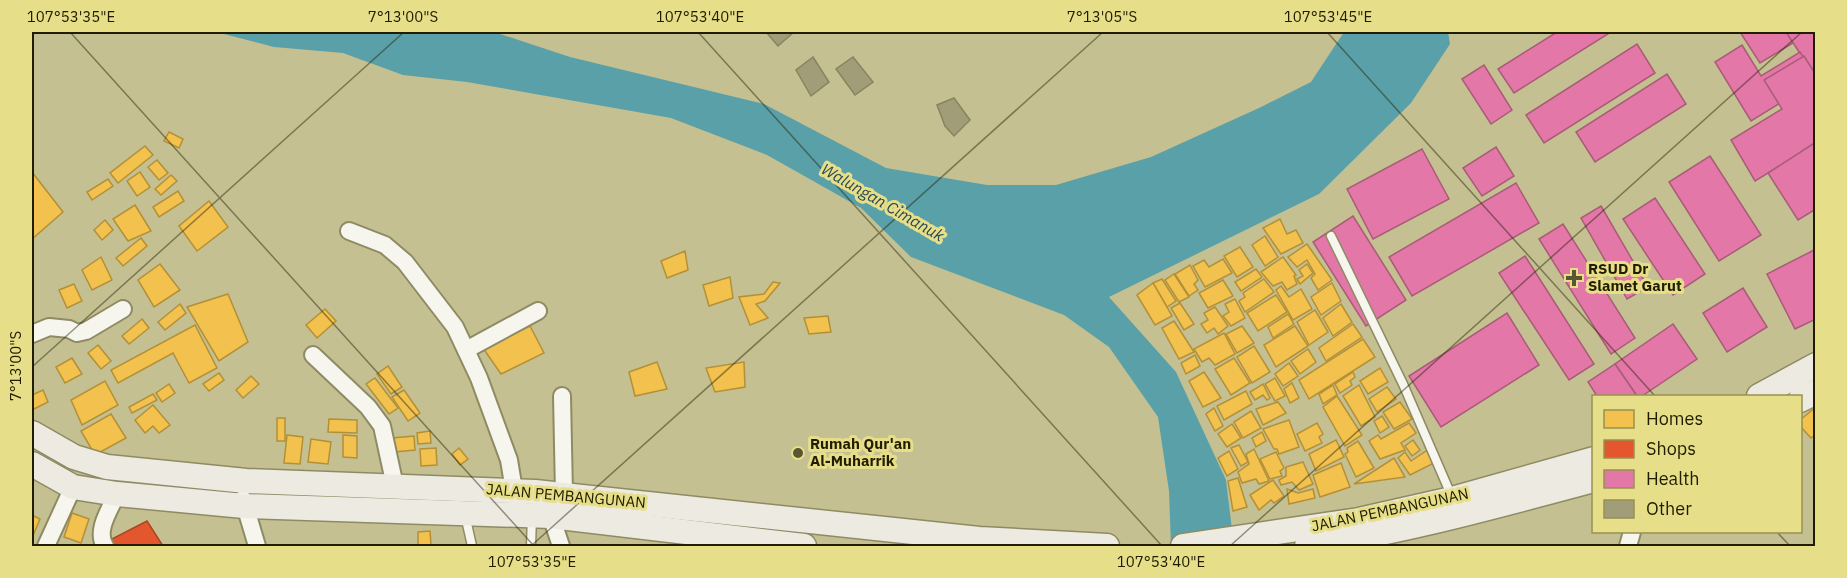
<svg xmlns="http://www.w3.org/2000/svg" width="1847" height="578" font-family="'IBM Plex Sans',sans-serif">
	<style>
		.water { fill: #5aa0a8 }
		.homes { fill: #f2c14e; stroke: #b39037; stroke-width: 1.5 }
		.shops { fill: #e4572e; stroke: #aa4620; stroke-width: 1.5 }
		.health { fill: #e377a8; stroke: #a95c76; stroke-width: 1.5 }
		.building { fill: #a19d78; stroke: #88845c; stroke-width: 1.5 }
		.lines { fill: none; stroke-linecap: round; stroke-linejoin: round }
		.lane-casing { stroke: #8e8b64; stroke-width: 11 }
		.street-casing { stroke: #8e8b64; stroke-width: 20 }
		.secondary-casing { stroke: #8e8b64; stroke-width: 27 }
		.lane { stroke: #f6f6ee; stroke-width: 8 }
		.street { stroke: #f6f6ee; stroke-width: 16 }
		.secondary { stroke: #edeae1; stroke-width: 24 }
		.ticks { fill: none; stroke: #211d00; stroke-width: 1.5; stroke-opacity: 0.45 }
		.poi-dot { fill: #5a5633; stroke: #e6de89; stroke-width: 2 }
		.labels { text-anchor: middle; stroke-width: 6; stroke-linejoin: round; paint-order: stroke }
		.poi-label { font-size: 15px; font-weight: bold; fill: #211d00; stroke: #e6de89; text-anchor: start }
		.street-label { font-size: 15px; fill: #211d00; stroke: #e6de89 }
		.water-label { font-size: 16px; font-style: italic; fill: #2a4853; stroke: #e6de89 }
		.neatline { fill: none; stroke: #211d00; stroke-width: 2 }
		.ticks-label { font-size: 15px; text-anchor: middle; fill: #211d00 }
	</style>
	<rect width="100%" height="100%" fill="#c4c091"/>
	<polygon class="water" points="216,32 494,32 570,57 764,104 886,168 987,185 1056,185 1151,157 1259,108 1311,82 1344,32 1448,32 1450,44 1411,103 1319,194 1109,297 1176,372 1226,480 1234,546 1171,546 1169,491 1158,417 1109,347 1064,315 911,257 861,208 767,155 671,118 467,82 403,75 343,53 274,47"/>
	<g class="homes">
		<polygon points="169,132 183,139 179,148 164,141"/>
		<polygon points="145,146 153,155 118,183 110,173"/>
		<polygon points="157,160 168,173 159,180 148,167"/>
		<polygon points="32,172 63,212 32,239"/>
		<polygon points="140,172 150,187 137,196 127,181"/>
		<polygon points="171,175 177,181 161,195 155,189"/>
		<polygon points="108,179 113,186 92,200 87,192"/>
		<polygon points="178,191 184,201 159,217 153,207"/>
		<polygon points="209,201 228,227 197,251 179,226"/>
		<polygon points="135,205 151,231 128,241 113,219"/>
		<polygon points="1280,219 1287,234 1296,230 1303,243 1281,254 1263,228"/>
		<polygon points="105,220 113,230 102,240 94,230"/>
		<polygon points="1265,236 1278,257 1265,266 1252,245"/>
		<polygon points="141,238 147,246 123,266 116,258"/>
		<polygon points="1307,244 1332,280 1318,290 1311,278 1315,274 1307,260 1297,267 1288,257"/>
		<polygon points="1240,247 1253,267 1237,277 1224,256"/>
		<polygon points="685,251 688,270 667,278 661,261"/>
		<polygon points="101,257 112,280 92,290 82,270"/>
		<polygon points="1283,257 1296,275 1294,276 1297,284 1287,290 1282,282 1273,286 1261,272"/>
		<polygon points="1223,259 1232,273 1205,287 1193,266 1204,260 1209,267"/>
		<polygon points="160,264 180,290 154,307 138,280"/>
		<polygon points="1307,264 1313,273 1300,284 1297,279 1303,276 1299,270"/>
		<polygon points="1190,265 1198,280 1194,284 1198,290 1189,296 1175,274"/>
		<polygon points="1256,269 1262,277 1241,291 1235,282"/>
		<polygon points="1174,274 1189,297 1179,302 1165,280"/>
		<polygon points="730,277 733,298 709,306 703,285"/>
		<polygon points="1162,279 1176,301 1167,307 1153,283"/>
		<polygon points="1264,279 1274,292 1245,312 1239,301 1245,297 1243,293"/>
		<polygon points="1223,280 1233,296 1208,308 1199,293"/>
		<polygon points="773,282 780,283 765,301 756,304 768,318 750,325 739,297 764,294"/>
		<polygon points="1153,283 1172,316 1155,325 1137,295"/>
		<polygon points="1332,283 1341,301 1321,315 1311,297"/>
		<polygon points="74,284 82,301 67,308 59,290"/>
		<polygon points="1281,286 1289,297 1301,289 1312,309 1293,320 1276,290"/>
		<polygon points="228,294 248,342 219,361 187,307"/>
		<polygon points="1276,295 1287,312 1258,331 1247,313"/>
		<polygon points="1235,299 1245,318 1231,326 1223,316 1229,312 1225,304"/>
		<polygon points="1180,303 1194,324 1184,330 1171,308"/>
		<polygon points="180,304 186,313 165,330 158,322"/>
		<polygon points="1341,304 1352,322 1333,336 1323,318"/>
		<polygon points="1215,307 1228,326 1218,334 1214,328 1207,333 1201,324 1208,320 1204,313"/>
		<polygon points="325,309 336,321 317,338 306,325"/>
		<polygon points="1315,310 1328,332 1309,345 1297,322"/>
		<polygon points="1288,314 1294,324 1273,338 1268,327"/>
		<polygon points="828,316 831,332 809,334 804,318"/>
		<polygon points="142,319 149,328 129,344 122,336"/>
		<polygon points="1174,321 1194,352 1179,359 1162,328"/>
		<polygon points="1353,324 1362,337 1326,361 1319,348"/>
		<polygon points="195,325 217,368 189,383 173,353 118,383 111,370"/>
		<polygon points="530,326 544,353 501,374 483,348"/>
		<polygon points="1242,326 1254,343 1237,353 1226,334"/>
		<polygon points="1295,326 1308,346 1276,367 1264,345"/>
		<polygon points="1224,333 1235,354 1215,365 1209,358 1202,362 1194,349"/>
		<polygon points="1363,339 1375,357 1309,399 1299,380"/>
		<polygon points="98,345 111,361 101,369 88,353"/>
		<polygon points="1254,346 1270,372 1252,383 1237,357"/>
		<polygon points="1308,349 1316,362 1300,374 1291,361"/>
		<polygon points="1195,355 1200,366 1186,374 1181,363"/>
		<polygon points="72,358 82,374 65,383 56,367"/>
		<polygon points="1234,358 1250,383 1231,395 1215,369"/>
		<polygon points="657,362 667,389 635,396 629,372"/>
		<polygon points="744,362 745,387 715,392 706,368"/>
		<polygon points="1289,363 1298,376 1283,386 1275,374"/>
		<polygon points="388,366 402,387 391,394 377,374"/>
		<polygon points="1380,368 1388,382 1368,394 1360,381"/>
		<polygon points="1204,372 1221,398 1203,407 1189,381"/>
		<polygon points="1353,372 1355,377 1350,381 1352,385 1340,393 1335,384"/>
		<polygon points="219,373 224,380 209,391 203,384"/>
		<polygon points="251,376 259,384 243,398 236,390"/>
		<polygon points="375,378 398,408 389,414 366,384"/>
		<polygon points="1275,378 1285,396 1275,401 1265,384"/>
		<polygon points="105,381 118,405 82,425 71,400"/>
		<polygon points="1292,383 1299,398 1290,403 1284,389"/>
		<polygon points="169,384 175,393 162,402 156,393"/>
		<polygon points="1263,384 1270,398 1267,400 1263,395 1255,400 1250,392"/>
		<polygon points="1333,385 1337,395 1323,404 1319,394"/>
		<polygon points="1359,385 1375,417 1361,426 1343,396"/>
		<polygon points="1387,387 1396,399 1377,412 1369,399"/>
		<polygon points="43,390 48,402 32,410 32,395"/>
		<polygon points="404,390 420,413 408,421 392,397"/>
		<polygon points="1246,391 1252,404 1224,420 1217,406"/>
		<polygon points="153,394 157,400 132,413 129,407"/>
		<polygon points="1337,396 1362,435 1345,446 1323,407"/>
		<polygon points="1278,402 1286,413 1263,425 1256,409"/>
		<polygon points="1400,402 1412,419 1394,429 1383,412"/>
		<polygon points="153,405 170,425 159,433 153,426 145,433 135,420"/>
		<polygon points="1816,407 1816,434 1811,438 1800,426 1800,420"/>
		<polygon points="1214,408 1223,426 1215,431 1206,414"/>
		<polygon points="1251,411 1261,428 1243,438 1234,422"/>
		<polygon points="111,414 126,438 95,455 81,431"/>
		<polygon points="1382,416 1389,427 1380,433 1374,421"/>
		<rect x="277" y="418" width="8" height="23"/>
		<polygon points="329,419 357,420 357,433 328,432"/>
		<polygon points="1289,420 1299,447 1279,454 1277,449 1274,449 1263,429"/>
		<polygon points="1317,423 1323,434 1319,437 1322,443 1305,451 1297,434"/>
		<polygon points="1409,423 1416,433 1401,443 1405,450 1380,459 1369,441 1378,435 1381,439"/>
		<polygon points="1232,424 1241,438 1227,447 1218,434"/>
		<polygon points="430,431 431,443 418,444 417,433"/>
		<polygon points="1262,432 1266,441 1256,447 1252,438"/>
		<polygon points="287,435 303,437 300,464 284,463"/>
		<polygon points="343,435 357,436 357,458 343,457"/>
		<polygon points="414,436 415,450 394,452 392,438"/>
		<polygon points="311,439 331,442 328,464 308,462"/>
		<polygon points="1336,440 1344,457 1316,471 1309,454"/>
		<polygon points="1413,440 1420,450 1412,456 1405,446"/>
		<polygon points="1358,441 1374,468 1356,477 1345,454 1348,452 1347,448"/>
		<polygon points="1239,445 1248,462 1241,466 1231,448"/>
		<polygon points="436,448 437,465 421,466 420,449"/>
		<polygon points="459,448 468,459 460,465 452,454"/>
		<polygon points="1254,449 1269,481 1259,484 1256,479 1242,483 1238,472 1249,464 1246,454"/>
		<polygon points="1429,449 1436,462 1410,475 1398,458 1405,452 1411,461"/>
		<polygon points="1229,451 1238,469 1227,476 1218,458"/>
		<polygon points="1276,452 1284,468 1280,471 1282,476 1270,479 1260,459"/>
		<polygon points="1394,458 1405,477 1354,484"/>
		<polygon points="1303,462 1313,484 1299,490 1292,482 1281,485 1279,480 1286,476 1286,467"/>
		<polygon points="1341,463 1350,487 1320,497 1313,475"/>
		<polygon points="1238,478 1247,507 1233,511 1228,481"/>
		<polygon points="1273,480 1284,496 1274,503 1271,500 1259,510 1250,495"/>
		<polygon points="1287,489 1298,493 1313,489 1315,498 1289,504"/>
		<polygon points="72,513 89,519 81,543 64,537"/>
		<polygon points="32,515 40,519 32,538"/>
		<polygon points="430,531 431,545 418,546 418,532"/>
	</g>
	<polygon class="shops" points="147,521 163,546 114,546 110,540"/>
	<g class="health">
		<polygon points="1557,32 1611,32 1514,93 1498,69"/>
		<polygon points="1740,32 1789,32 1796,41 1760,63"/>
		<polygon points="1786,32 1816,32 1816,78"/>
		<polygon points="1637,44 1655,73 1544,143 1526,115"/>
		<polygon points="1742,45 1761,76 1800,52 1816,77 1816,81 1751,121 1715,62"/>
		<polygon points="1804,56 1816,75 1816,144 1755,181 1731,140 1782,109 1764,80"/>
		<polygon points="1484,65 1512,110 1491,124 1462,79"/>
		<polygon points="1667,74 1686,104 1595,162 1576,132"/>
		<polygon points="1816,142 1816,209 1798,220 1768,173"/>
		<polygon points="1496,147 1514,176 1482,196 1463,168"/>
		<polygon points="1422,149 1449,199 1373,239 1347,189"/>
		<polygon points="1710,156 1761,235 1719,261 1669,182"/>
		<polygon points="1516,183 1539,223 1412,296 1389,257"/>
		<polygon points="1655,198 1705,274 1673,295 1623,219"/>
		<polygon points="1601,206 1648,287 1627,299 1581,218"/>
		<polygon points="1353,216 1406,300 1366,326 1313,242"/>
		<polygon points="1563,224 1635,338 1611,354 1539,239"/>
		<polygon points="1816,249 1816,319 1795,329 1767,274"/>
		<polygon points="1525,256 1594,364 1569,380 1499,273"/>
		<polygon points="1743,288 1767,327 1727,352 1703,313"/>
		<polygon points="1507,313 1539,365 1441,427 1409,376"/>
		<polygon points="1673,324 1697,359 1642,396 1637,396 1615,364"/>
		<polygon points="1615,364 1637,396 1597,396 1588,382"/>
	</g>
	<g class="building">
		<polygon points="766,32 794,32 778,46"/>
		<polygon points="813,57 829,82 811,96 796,70"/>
		<polygon points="853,57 873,82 855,95 836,69"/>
		<polygon points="954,98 970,120 954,136 945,126 937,105"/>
	</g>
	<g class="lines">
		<g class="lane-casing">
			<g id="lane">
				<polyline points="1331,236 1403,384 1452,497"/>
				<polyline points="465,515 472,546"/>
				<polyline points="531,546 532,516"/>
			</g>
		</g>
		<g class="street-casing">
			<g id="street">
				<polyline points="349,231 385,245 405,262 455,327 479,378 509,460 514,490"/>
				<polyline points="32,334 49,327 69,329 77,333 86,331 123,309"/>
				<polyline points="466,350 538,311"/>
				<polyline points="313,355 368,407 382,426 395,486"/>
				<polyline points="562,396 564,494"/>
				<polyline points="243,499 257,546"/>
				<polyline points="551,509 551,516 561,546"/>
				<polyline points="46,546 73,487"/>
				<path d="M105,546C95,531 110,509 117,494"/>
				<polyline points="1628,546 1632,532"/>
			</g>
		</g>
		<g class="secondary-casing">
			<g id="secondary">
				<polyline points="1759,396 1816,365"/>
				<polyline points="1800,400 1816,392"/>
				<polyline points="32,433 74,457 107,467 246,481 535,492 979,539 1107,546"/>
				<polyline points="32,464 73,487 117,494 244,506 551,516 804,546"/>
				<polyline points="1183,546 1359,520 1452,499 1594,459"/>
				<path d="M1307,546C1404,532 1499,505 1594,480"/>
			</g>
		</g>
		<use href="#lane" class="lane"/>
		<use href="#street" class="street"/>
		<use href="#secondary" class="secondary"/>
	</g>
	<path class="ticks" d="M70,32L534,546M698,32L1162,546M1327,32L1655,396M32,367L404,32M1777,532L1790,546M531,546L1103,32M1230,546L1802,32"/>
	<g class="poi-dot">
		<path d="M1571 269h6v6h6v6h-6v6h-6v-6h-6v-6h6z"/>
		<circle cx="798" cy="453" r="6"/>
	</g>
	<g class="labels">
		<g class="poi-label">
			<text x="1588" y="274">RSUD Dr<tspan x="1588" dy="17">Slamet Garut</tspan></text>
			<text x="810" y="449">Rumah Qur'an<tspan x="810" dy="17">Al-Muharrik</tspan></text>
		</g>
		<g class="street-label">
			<text transform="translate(566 496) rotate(5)" y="5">JALAN PEMBANGUNAN</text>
			<text transform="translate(1390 510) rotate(-12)" y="5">JALAN PEMBANGUNAN</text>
		</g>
		<g class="water-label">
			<text transform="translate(883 202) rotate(30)" y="6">Walungan Cimanuk</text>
		</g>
	</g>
	<rect width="1847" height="578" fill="none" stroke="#e6de89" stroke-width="66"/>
	<rect x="1592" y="395" width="210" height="138" fill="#e6de89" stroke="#979152" stroke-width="1.5"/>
	<rect x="1604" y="410" width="30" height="18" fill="#f2c14e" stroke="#979152" stroke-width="1.5"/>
	<text x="1646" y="425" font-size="18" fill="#211d00">Homes</text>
	<rect x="1604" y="440" width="30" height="18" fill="#e4572e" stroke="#979152" stroke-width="1.5"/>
	<text x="1646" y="455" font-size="18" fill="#211d00">Shops</text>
	<rect x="1604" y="470" width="30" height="18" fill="#e377a8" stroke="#979152" stroke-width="1.5"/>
	<text x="1646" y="485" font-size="18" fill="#211d00">Health</text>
	<rect x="1604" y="500" width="30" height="18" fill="#a19d78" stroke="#979152" stroke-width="1.5"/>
	<text x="1646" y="515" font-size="18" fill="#211d00">Other</text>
	<rect x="33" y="33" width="1781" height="512" class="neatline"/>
	<g class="ticks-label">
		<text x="71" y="22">107°53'35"E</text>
		<text x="403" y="22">7°13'00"S</text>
		<text x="700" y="22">107°53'40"E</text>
		<text x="1102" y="22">7°13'05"S</text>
		<text x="1328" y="22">107°53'45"E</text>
		<text transform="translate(16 366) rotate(-90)" y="5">7°13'00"S</text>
		<text x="532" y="567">107°53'35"E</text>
		<text x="1161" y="567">107°53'40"E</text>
	</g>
</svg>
